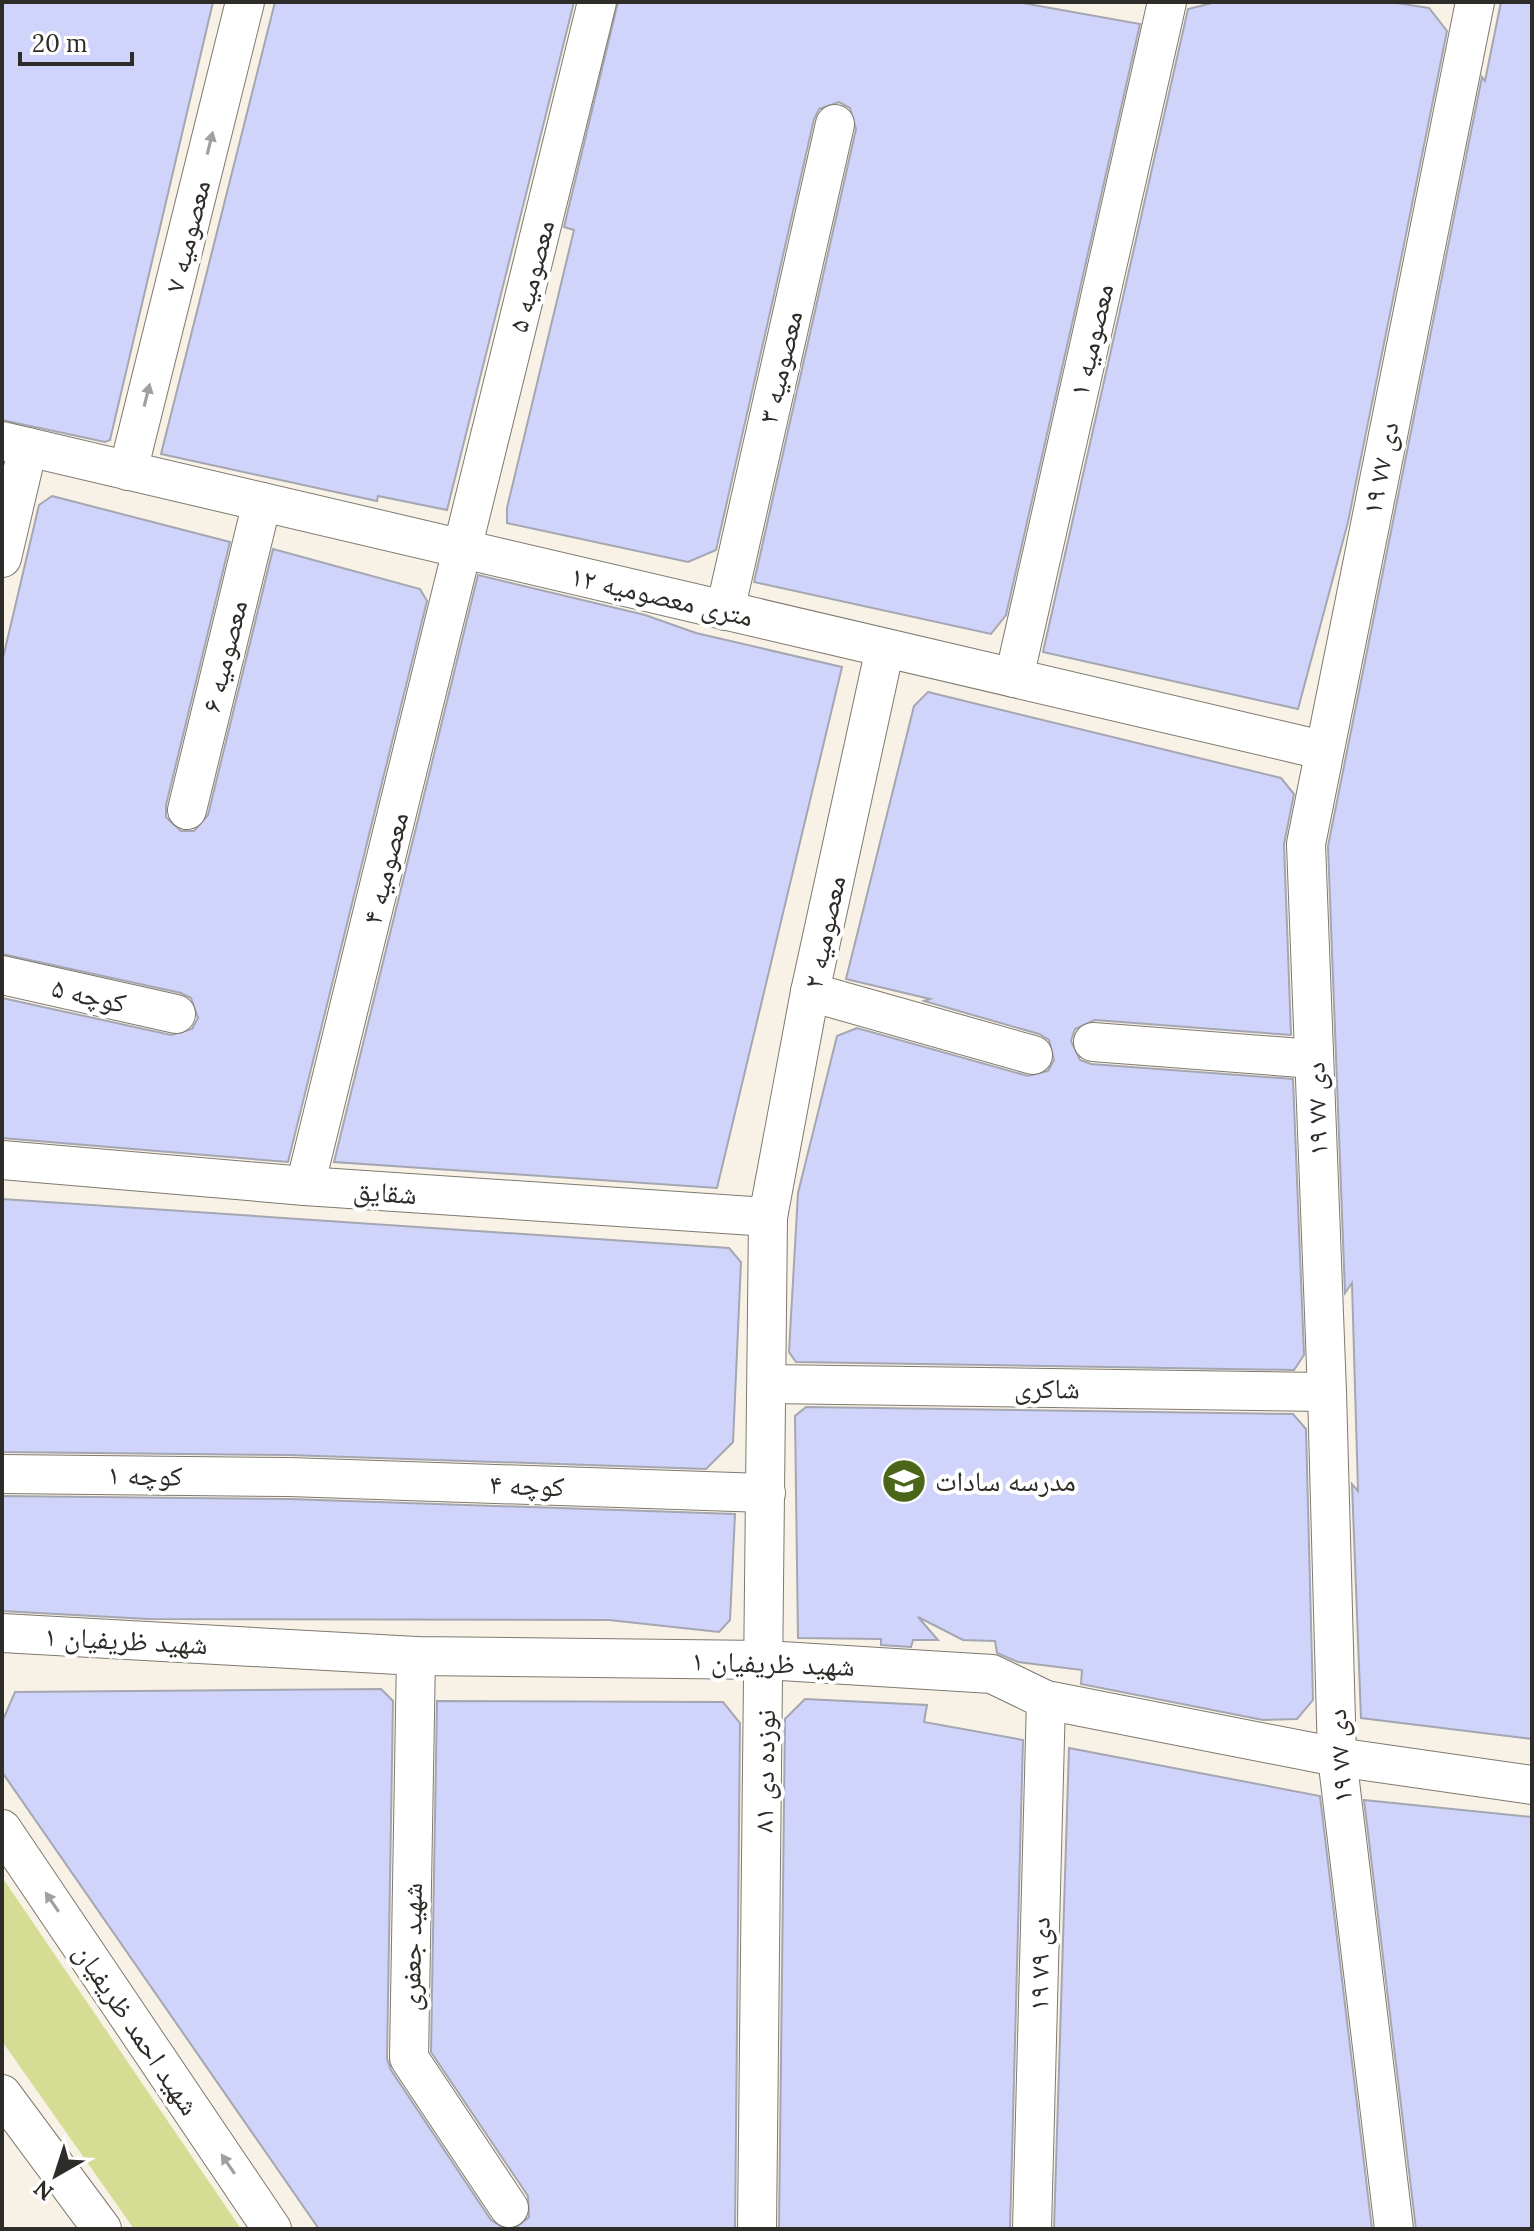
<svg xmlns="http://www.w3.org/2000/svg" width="1534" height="2231" font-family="Lora,'Noto Naskh Arabic',serif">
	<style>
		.green { fill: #d4dd93 }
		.building { fill: #d1d4fa; stroke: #a4a6b1; stroke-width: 2 }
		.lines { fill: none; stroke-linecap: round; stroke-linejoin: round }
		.minor-casing { stroke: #7f796f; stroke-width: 40 }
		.minor { stroke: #fff; stroke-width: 38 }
		.oneway { fill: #a1a09e }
		.labels { text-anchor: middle; stroke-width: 8; stroke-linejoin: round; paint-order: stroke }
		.street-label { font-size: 28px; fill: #2e2c28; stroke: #fff }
		.poi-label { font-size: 28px; fill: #2e2c28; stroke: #fff; text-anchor: start }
	</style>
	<rect width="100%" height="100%" fill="#f8f1e6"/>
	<polygon class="green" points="2,1877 241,2229 134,2229 2,2041"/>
	<g class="building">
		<polygon points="2,2 213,2 110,440 105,442 2,420"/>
		<polygon points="275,2 574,2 447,510 378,496 377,501 161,454"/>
		<polygon points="618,2 1017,2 1140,24 1006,615 991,634 754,582 856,129 850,108 839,102 819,109 814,119 716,550 688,562 507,523 507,508 574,230 564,227"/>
		<polygon points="1216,2 1390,2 1429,8 1447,31 1348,522 1298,709 1043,652 1188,9"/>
		<polygon points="1501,2 1532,2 1532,1739 1361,1718 1352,1484 1358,1491 1352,1283 1345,1293 1328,846 1482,77 1485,81"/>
		<polygon points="52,496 230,542 166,805 166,817 181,831 194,831 208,815 273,549 420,589 427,601 288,1162 2,1138 2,998 171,1035 192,1029 198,1018 191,998 181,993 2,954 2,662 39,505"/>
		<polygon points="478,575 645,615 696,633 842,667 717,1188 334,1162"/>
		<polygon points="928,692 1281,778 1294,794 1284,844 1291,1035 1095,1020 1075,1029 1071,1041 1080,1060 1091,1064 1293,1079 1304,1355 1294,1370 796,1362 789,1352 798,1193 837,1036 857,1028 1028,1076 1048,1071 1054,1060 1049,1040 1039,1034 924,1001 930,999 846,979 914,706"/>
		<polygon points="2,1199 729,1248 741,1262 733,1442 706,1469 289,1455 2,1452"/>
		<polygon points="806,1407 1293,1414 1306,1429 1313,1700 1297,1719 1263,1720 1081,1684 1082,1670 1018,1662 997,1653 995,1641 963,1640 918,1617 938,1640 913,1640 911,1647 881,1645 881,1639 798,1638 795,1416"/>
		<polygon points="2,1496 289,1499 735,1514 730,1620 719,1632 609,1620 148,1619 2,1611"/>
		<polygon points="381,1689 393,1701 387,2059 391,2070 491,2220 505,2229 319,2229 2,1772 2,1722 15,1692"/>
		<polygon points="805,1699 927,1705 924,1722 1023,1740 1010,2229 779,2229 785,1719"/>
		<polygon points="437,1701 723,1702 740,1723 735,2229 514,2229 529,2217 528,2196 431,2052"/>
		<polygon points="1069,1748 1320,1796 1372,2229 1054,2229"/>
		<polygon points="1364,1800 1532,1817 1532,2229 1416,2229"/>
	</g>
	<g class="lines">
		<g class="minor-casing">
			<g id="minor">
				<polyline points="2,441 1322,750"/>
				<polyline points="128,471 245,2"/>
				<polyline points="2,558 28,447"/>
				<polyline points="725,611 835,124"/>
				<polyline points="1014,678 1167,2"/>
				<polyline points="187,810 262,502"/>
				<polyline points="2,975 176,1014"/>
				<polyline points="810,992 1033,1055"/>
				<polyline points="1093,1042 1314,1059"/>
				<polyline points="2,1160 305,1186 768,1217"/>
				<polyline points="305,1186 597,2"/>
				<polyline points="767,1384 1327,1392"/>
				<polyline points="2,1474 289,1477 766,1493"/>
				<polyline points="2,1633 416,1656 765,1660 992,1674 1046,1700 1337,1757 1532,1785"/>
				<polyline points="416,1656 409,2058 509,2208"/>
				<polyline points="2,1829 272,2229"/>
				<polyline points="2,2094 102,2229"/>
				<polyline points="757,2229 768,1217 810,992 885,648"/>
				<polyline points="1032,2229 1046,1700"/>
				<polyline points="1394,2229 1337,1757 1327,1392 1306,844 1475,2"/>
			</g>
		</g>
		<use href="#minor" class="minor"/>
	</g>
	<defs><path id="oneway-solid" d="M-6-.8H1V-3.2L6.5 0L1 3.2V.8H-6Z" transform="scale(2)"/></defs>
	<g class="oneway">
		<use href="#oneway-solid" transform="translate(210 143) rotate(-76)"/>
		<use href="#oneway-solid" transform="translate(147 395) rotate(-76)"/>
		<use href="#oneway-solid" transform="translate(52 1902) rotate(-124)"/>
		<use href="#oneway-solid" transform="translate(228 2164) rotate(-124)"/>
	</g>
	<defs>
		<g id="school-disc" transform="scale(2.3)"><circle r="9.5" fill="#4b6618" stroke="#fff"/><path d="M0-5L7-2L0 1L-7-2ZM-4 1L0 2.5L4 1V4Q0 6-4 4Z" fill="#fff"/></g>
	</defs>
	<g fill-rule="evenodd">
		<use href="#school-disc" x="904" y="1481"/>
	</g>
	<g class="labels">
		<g class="street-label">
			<text transform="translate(187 236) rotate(-76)" y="10">معصومیه ۷</text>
			<text transform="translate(531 276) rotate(-76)" y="10">معصومیه ۵</text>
			<text transform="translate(1091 340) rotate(-77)" y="10">معصومیه ۱</text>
			<text transform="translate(780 367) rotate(-77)" y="10">معصومیه ۳</text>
			<text transform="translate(1380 468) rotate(-79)" y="10">۱۹ دی ۷۷</text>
			<text transform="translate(662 596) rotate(13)" y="10">۱۲ متری معصومیه</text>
			<text transform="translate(224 656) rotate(-76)" y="10">معصومیه ۶</text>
			<text transform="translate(385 868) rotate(-76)" y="10">معصومیه ۴</text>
			<text transform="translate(824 932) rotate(-78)" y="10">معصومیه ۲</text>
			<text transform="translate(89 995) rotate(13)" y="10">کوچه ۵</text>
			<text transform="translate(1316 1109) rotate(-92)" y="10">۱۹ دی ۷۷</text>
			<text transform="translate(385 1192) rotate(4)" y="10">شقایق</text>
			<text transform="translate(1047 1388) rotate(1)" y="10">شاکری</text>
			<text transform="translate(145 1475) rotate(1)" y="10">کوچه ۱</text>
			<text transform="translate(527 1485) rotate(2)" y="10">کوچه ۴</text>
			<text transform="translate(126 1640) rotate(3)" y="10">شهید ظریفیان ۱</text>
			<text transform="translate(773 1663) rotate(2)" y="10">شهید ظریفیان ۱</text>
			<text transform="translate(1339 1756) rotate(-94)" y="10">۱۹ دی ۷۷</text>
			<text transform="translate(764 1771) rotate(-89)" y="10">نوزده دی ۸۱</text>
			<text transform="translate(411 1947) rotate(-89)" y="10">شهید جعفری</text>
			<text transform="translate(1039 1964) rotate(-89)" y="10">۱۹ دی ۷۹</text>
			<text transform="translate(137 2029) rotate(56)" y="10">شهید احمد ظریفیان</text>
		</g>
		<g class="poi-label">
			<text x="935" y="1491">مدرسه سادات</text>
		</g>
	</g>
	<rect width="1534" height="2231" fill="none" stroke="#2e2c28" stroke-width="8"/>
	<g transform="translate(56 2175) rotate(219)" stroke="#ffffff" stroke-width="6" paint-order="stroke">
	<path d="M0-6L14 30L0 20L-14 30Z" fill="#2e2c28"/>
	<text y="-12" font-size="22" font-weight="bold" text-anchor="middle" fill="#2e2c28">N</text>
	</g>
	<path d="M20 52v12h112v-12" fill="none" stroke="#2e2c28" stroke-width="4"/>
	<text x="32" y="52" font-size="24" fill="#2e2c28" stroke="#ffffff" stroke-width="6" paint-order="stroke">20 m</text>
</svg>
